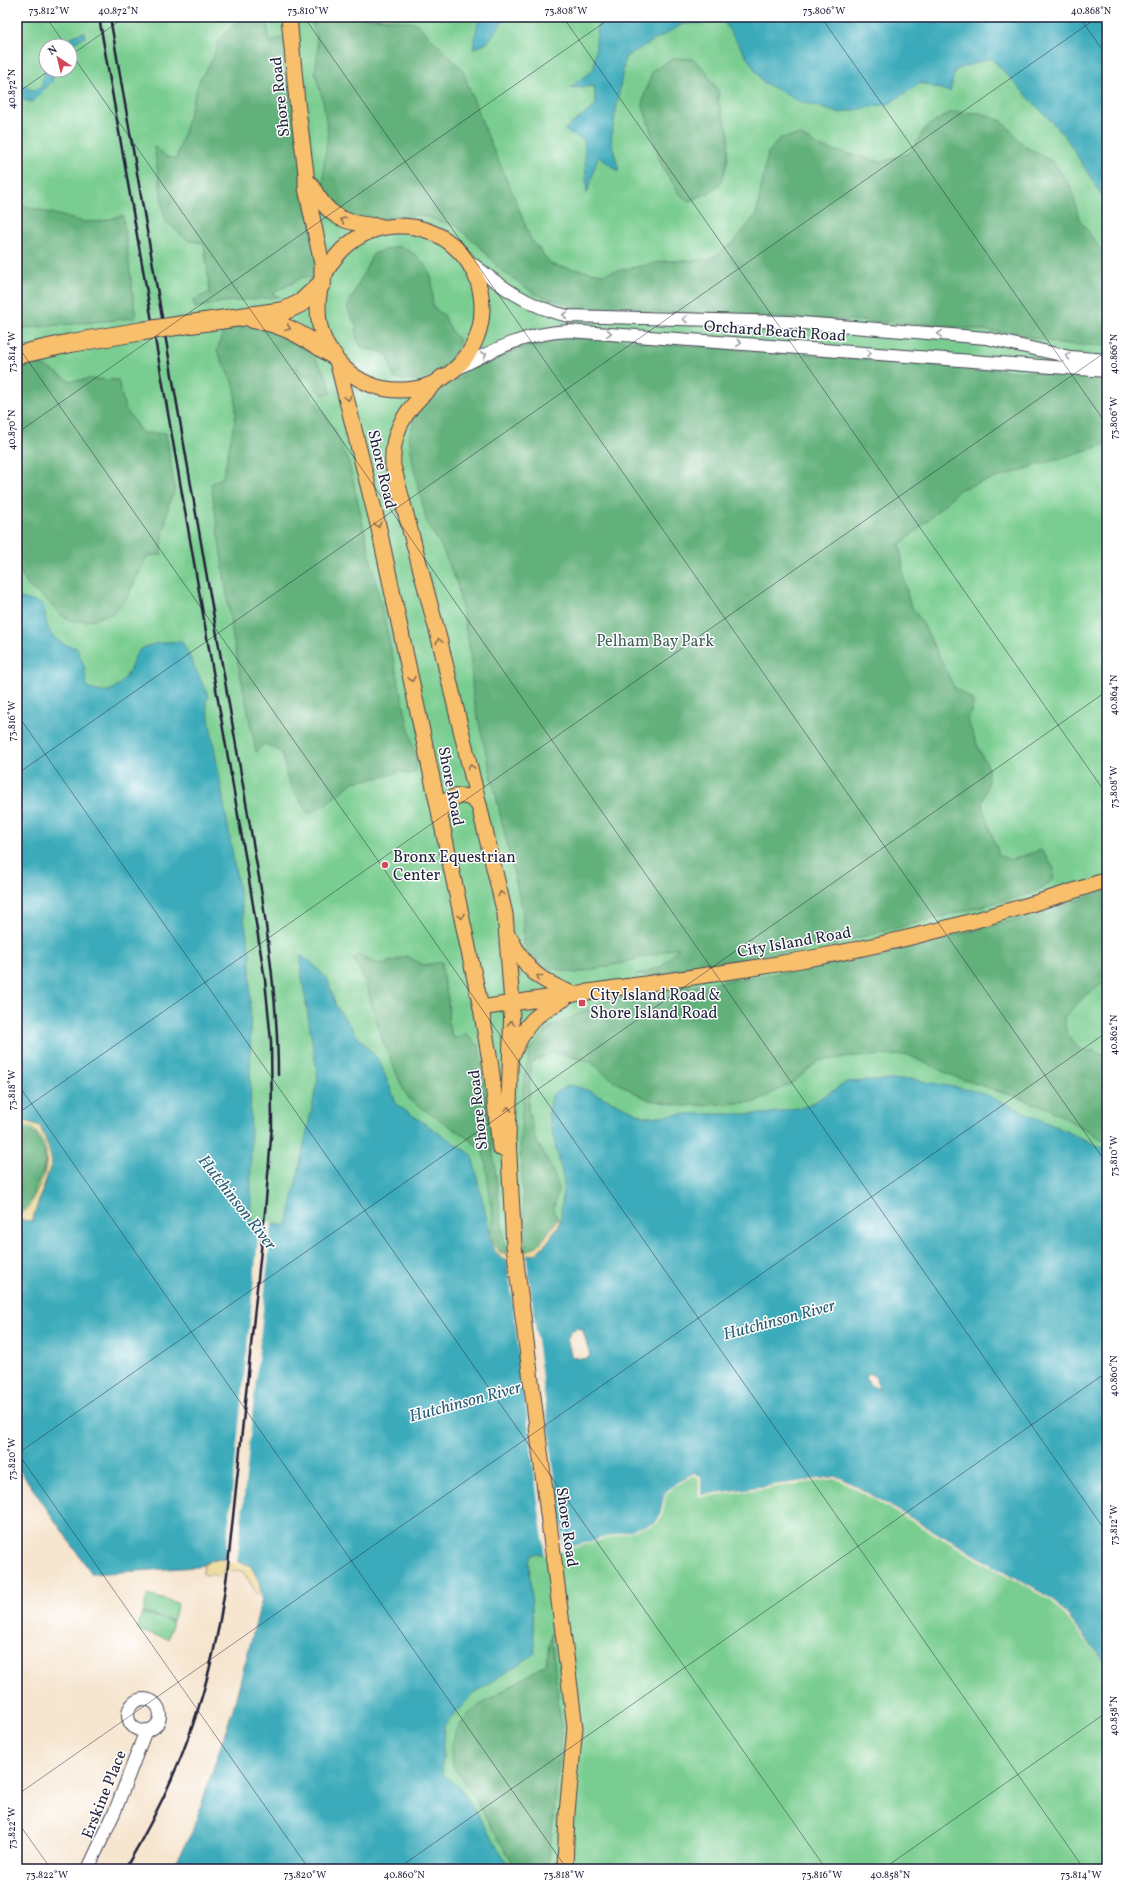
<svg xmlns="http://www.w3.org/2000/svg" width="1124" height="1886" font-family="Vollkorn,serif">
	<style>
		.green { fill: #79cd90; stroke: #4e7866; fill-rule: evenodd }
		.forest { fill: #62b07a; stroke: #42695a }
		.sand { fill: #eeda9e; stroke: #887e6c }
		.water { fill: #3baaba; stroke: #2e667a; fill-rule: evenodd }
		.pier { fill: #f6e5cf }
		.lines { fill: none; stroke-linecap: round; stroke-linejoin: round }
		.minor-casing { stroke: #423f51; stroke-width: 14 }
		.major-casing { stroke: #423f51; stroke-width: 17 }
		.highway-casing { stroke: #423f51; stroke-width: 20 }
		.minor { stroke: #fff; stroke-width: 12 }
		.major { stroke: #f8bf6c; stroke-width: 15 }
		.highway { stroke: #f8bf6c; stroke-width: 18 }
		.rail { stroke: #22223b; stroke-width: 2.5 }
		.highway-bridge-casing { stroke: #423f51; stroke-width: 20; stroke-linecap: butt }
		.highway-bridge { stroke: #f8bf6c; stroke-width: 18 }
		.oneway { stroke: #8d7054 }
		.oneway2 { stroke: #9c9ca7 }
		.ticks { fill: none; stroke: #22223b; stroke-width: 1; stroke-opacity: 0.45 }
		.poi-dot { fill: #d1495b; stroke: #fff; stroke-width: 1.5 }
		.labels { text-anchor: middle; stroke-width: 3; stroke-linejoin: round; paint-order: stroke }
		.street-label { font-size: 16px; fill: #22223b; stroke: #fff }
		.park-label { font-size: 16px; fill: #405e59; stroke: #fff }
		.poi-label { font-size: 16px; fill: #22223b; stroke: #fff; text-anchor: start }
		.water-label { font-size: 17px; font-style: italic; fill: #2d5f74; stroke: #fff }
		.neatline { fill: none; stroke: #22223b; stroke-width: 1.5 }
		.ticks-label { font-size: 10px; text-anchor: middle; fill: #22223b }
	</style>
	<rect width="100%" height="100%" fill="#fff"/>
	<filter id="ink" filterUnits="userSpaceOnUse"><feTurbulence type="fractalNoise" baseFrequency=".025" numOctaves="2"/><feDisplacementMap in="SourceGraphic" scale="8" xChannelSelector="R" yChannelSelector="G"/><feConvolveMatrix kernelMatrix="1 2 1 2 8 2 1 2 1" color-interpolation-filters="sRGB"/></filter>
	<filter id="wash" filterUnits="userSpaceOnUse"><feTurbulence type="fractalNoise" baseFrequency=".012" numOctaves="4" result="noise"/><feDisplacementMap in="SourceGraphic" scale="16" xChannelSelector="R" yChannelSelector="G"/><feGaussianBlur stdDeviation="0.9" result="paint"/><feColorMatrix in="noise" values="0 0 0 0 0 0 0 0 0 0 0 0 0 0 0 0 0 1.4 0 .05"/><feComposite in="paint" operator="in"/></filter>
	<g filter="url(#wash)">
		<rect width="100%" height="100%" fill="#f6e5cf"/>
		<g class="green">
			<path d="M17,17H1101L1107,22V1179L593,1358L577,1361L571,1357L503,1260L287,1226L251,1222L17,990ZM46,46H70V70H46ZM577,1328L583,1330L590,1355L588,1358L580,1359L578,1358H574L571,1355L567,1339L572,1330Z"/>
			<path d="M17,1122C54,1132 50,1163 36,1191C34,1196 32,1203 28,1208C25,1211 21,1212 17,1212Z"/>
			<path d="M694,1473L701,1477V1495L841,1478L1055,1601L1107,1664V1869H378L381,1590L656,1523C665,1490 664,1490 694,1473Z"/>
			<polygon points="147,1595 178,1603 173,1621 143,1612"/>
			<polygon points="142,1613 173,1622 168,1639 137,1630"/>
		</g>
		<g class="forest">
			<path d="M242,17H267L269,42L285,36L318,267L313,278L303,277C293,284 282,287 272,294L280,297L223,302L195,308L193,300L210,292L204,243L189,241L165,221L154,147L167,157L176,159L199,81L213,58L219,39Z"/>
			<polygon points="310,17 367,17 416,23 462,69 485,130 518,206 530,238 552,265 602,274 665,261 709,260 733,243 756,215 768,153 780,138 800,135 820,147 881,162 910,153 926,127 952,112 981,113 1002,121 1024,146 1052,161 1072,189 1079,219 1107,258 1107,346 1059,344 1017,334 928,324 640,311 570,309 567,304 535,294 501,270 481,248 456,226 419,215 371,220 345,215 323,194 324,162 328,135 323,101 315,73 318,50 316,35"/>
			<polygon points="675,58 693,59 705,70 719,92 718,101 729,133 728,159 722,181 709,193 689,201 679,194 662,166 642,103 652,71"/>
			<polygon points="17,204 84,222 103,221 123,215 136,318 17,329"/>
			<path d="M396,246C412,249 429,263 432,281C433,290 431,298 434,308L444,315L453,334L460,340C452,366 422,388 394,378L388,356L377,351L362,348L357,338L356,325L347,308L373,254Z"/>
			<path d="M224,327L273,328L295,338L303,349L316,360L327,376L331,393L323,395L296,367L305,387L334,428L349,463L417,764L415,772L409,774L401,771L387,776L353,782L327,803L308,814C302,804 295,793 289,782C279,761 293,754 264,744L256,752L233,638L211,484L223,477L236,414L235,388L217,351Z"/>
			<polygon points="584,337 995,370 1107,377 1107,444 960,489 923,525 900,544 904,580 910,604 923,624 954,687 974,701 968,722 981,754 988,766 988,781 982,805 999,855 1010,860 1041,850 1054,868 1053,880 1034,893 838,943 653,975 635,975 662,966 679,947 622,963 576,973 545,967 533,959 523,945 523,913 473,697 470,650 457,583 441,546 427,523 413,465 409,436 417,410 445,387 492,356 550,339"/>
			<path d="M17,362C36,360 54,370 69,381L92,379L118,380L125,408L142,433H166L175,489L169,503L163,536L161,555L147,556L127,598L113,613L88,621H72L58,613L50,603L27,585L18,568Z"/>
			<path d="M1107,891V989L1102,984L1087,994L1064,1017L1067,1035L1079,1049L1094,1051L1107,1057V1142L1045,1107L953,1076L908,1055L854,1056L819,1061L792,1083L755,1102L684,1106L649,1100L617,1083L589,1061L553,1052L531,1063L528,1109L534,1136L550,1165L559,1188L553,1210L558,1219C550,1231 542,1250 526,1252L520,1142L524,1081L530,1050L549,1028L610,999L824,966L927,943L1029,916Z"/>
			<path d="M359,955C381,968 383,964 406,956L424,965L442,962C442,975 445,986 448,999C450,1013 445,1025 454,1038L466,1034L479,1046L506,1254H501L494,1244L490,1233L493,1218L485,1160L482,1149L457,1131L410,1100L403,1089L382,1039L365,981L353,958Z"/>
			<polygon points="17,1126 37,1136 44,1151 45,1161 43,1171 35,1186 30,1201 22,1209 17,1204"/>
			<polygon points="551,1633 562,1733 548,1869 516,1869 468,1787 453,1767 451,1750 456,1730 472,1710 546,1664"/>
		</g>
		<g class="sand">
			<path d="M17,1118L40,1126L48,1146L52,1162L32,1221L20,1220L17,1218V1212H22L28,1209C38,1188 54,1164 43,1142C36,1129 30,1126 17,1122Z"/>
			<path d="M558,1219L560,1223L548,1241L536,1254L503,1260L494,1252L490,1233L494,1244L501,1254C537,1255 539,1246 558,1219Z"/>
			<path d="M212,1559L231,1560L250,1565L259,1581L262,1599C253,1591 250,1580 242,1571L224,1570V1573L218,1577L212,1574L206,1575L203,1574L204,1565Z"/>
		</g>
		<g class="water">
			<polygon points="479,17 506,17 487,43 473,49"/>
			<polygon points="598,17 848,17 855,20 860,17 1107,17 1107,204 1065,136 991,58 955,70 950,92 921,83 888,104 838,113 796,100 763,82 724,22 683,24 625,57 611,140 619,171 598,156 587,194 584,140 564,130 596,105 594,86 570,88 594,69"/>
			<path d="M84,32L85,37C78,38 72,46 65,46L73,36Z"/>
			<polygon points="46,66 46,70 54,70 52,82 32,102 17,99 17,87 25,85 31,90 41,88"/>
			<path d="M17,597L43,604C48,630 47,641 77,648L84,666L87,687C104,697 119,690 128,673C132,667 133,659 137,653C146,642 169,642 182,641L209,697L206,701L250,953L251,1222L287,1226L318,1079L301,971V956L312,963L328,980L336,1006L357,1036L379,1060L397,1105L472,1155L490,1233C491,1245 494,1251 503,1260L536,1254L548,1241L560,1224L564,1182L548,1114L553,1094L570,1085L587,1090L646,1117L686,1114H765L808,1106L847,1082L911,1079L980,1092L1107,1150V1664L1055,1601L841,1478L835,1477L701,1495V1477L694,1473L683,1479L665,1493L660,1515L657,1523L549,1554H533L529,1561L535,1653L473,1694L444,1725L442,1773L461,1789L511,1869H171L192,1832L233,1709L262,1599L259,1581L250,1565C240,1562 221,1555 211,1560C206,1563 202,1566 197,1567L92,1574L17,1466V1218L20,1220L32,1221L52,1162L48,1146L40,1126L17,1118ZM577,1328L583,1330L590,1355L588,1358L580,1359L578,1358H574L571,1355L567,1339L572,1330ZM869,1373L875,1376L879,1389L870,1385L866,1377Z"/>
		</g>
		<g class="pier">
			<polygon points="260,1221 272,1222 237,1564 225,1562"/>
			<polygon points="526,1254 564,1549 656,1523 660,1515 665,1493 675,1484 694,1473 701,1477 701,1495 835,1477 841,1478 1055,1601 1107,1666 1053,1602 840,1480 835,1479 700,1497 699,1495 699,1478 694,1475 676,1485 666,1494 662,1516 657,1524 545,1556 507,1257"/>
		</g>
	</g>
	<g filter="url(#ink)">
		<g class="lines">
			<g class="minor-casing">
				<g id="minor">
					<path d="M464,257C496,283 527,307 568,316L790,322L928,333L986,338L1070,357L1107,360"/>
					<path d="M449,373C490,352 522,333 569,331L1107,371"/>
					<circle cx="144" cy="1715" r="16"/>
					<polyline points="88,1869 115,1811 146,1730"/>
				</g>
			</g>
			<g class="major-casing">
				<g id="major">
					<polyline points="289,17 297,102 306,173 306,188 322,264 322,280"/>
					<path d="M311,184C327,217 344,224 380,226"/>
					<circle cx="400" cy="308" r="82"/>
					<polyline points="337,361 379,529 481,1008 491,1067 500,1148"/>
					<path d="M442,377C413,402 390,425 393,466L440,642L505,914L512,1003L508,1139L514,1246L575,1727L567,1813L565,1869"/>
					<path d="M440,818L444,803C456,792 473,794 480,808"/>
					<path d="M510,938C527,971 538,980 573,994"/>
					<path d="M481,1008C591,990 702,978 812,958C912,940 1011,912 1107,880"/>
					<path d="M514,1052C527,1021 535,1015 564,999"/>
				</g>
			</g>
			<g class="highway-casing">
				<g id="highway">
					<path d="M253,319C285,323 307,339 333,355"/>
					<polyline points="183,325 284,311 301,303 322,283"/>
					<polyline points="17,355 71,343 143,331"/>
				</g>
			</g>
			<use href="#minor" class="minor"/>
			<use href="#major" class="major"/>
			<use href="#highway" class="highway"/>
			<g class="rail">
				<path d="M99,17L246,861L265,980L271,1041L272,1125L265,1212L227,1574C213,1685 182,1773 125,1869"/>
				<path d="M110,17L262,895C270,955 278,1014 278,1075"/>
			</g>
			<g class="highway-bridge-casing">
				<polyline id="highway-bridge" points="143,331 183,325"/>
			</g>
			<use href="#highway-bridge" class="highway-bridge"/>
		</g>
		<defs><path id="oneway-chevron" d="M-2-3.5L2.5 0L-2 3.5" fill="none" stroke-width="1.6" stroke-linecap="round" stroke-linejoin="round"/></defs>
		<g class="oneway">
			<use href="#oneway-chevron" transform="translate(343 220) rotate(-157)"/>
			<use href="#oneway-chevron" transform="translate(288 328) rotate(23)"/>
			<use href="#oneway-chevron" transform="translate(348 398) rotate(77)"/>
			<use href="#oneway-chevron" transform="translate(378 525) rotate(77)"/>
			<use href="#oneway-chevron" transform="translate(439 641) rotate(-104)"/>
			<use href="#oneway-chevron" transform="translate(412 679) rotate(78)"/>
			<use href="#oneway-chevron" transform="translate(471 767) rotate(-104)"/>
			<use href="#oneway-chevron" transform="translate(501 894) rotate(-103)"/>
			<use href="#oneway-chevron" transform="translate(461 916) rotate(78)"/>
			<use href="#oneway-chevron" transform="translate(539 977) rotate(-142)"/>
			<use href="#oneway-chevron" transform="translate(511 1023) rotate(-88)"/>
			<use href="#oneway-chevron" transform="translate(508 1109) rotate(-89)"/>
		</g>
		<g class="oneway2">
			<use href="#oneway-chevron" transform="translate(565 315) rotate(-170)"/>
			<use href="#oneway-chevron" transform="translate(685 319) rotate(-179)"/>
			<use href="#oneway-chevron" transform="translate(609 333) rotate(4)"/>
			<use href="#oneway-chevron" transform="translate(940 334) rotate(-175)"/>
			<use href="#oneway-chevron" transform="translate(739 343) rotate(4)"/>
			<use href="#oneway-chevron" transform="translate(869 353) rotate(4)"/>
			<use href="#oneway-chevron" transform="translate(484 355) rotate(-28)"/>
			<use href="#oneway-chevron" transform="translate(1068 356) rotate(-170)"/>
		</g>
	</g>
	<path class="ticks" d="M46,17L66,46M304,17L1107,1164M563,17L1107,795M821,17L1107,425M1079,17L1107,56M70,52L1107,1533M70,56L125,17M17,93L50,70M17,345L1084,1869M17,433L612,17M17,714L826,1869M17,774L1098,17M17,1083L567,1869M17,1114L1107,351M17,1452L309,1869M17,1454L1107,691M17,1795L1107,1032M17,1821L51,1869M397,1869L1107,1372M883,1869L1107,1712"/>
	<g class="poi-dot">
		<circle cx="385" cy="865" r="4"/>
		<rect x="578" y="999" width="8" height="8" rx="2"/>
	</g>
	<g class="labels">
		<g class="street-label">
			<text transform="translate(279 97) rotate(-96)" y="6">Shore Road</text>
			<text transform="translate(775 330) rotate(4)" y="6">Orchard Beach Road</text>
			<text transform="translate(383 469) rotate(77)" y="6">Shore Road</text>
			<text transform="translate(452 786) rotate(79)" y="6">Shore Road</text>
			<text transform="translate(794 941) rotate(-10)" y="6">City Island Road</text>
			<text transform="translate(477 1110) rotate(-96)" y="6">Shore Road</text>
			<text transform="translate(568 1527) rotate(82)" y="6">Shore Road</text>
			<text transform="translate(103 1794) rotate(-68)" y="6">Erskine Place</text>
		</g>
		<g class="park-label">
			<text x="655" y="646">Pelham Bay Park</text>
		</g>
		<g class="poi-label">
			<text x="393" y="862">Bronx Equestrian<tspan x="393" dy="18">Center</tspan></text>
			<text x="590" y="1000">City Island Road &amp;<tspan x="590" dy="18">Shore Island Road</tspan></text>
		</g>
		<g class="water-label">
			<text transform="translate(238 1202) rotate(52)" y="6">Hutchinson River</text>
			<text transform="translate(779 1319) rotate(-15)" y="6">Hutchinson River</text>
			<text transform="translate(465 1401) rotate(-15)" y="6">Hutchinson River</text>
		</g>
	</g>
	<rect width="1124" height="1886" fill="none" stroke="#fff" stroke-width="44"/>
	<g transform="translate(58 58) rotate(325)"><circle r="19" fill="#ffffff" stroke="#a7a7b1"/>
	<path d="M0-3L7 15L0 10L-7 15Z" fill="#d1495b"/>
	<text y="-6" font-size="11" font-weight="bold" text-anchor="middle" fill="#22223b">N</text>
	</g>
	<rect x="22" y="22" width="1080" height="1842" class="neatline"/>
	<g class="ticks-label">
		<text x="49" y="14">73.812°W</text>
		<text x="118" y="14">40.872°N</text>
		<text x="308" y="14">73.810°W</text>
		<text x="566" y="14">73.808°W</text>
		<text x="824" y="14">73.806°W</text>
		<text x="1091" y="14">40.868°N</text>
		<text transform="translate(11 89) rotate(-90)" y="4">40.872°N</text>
		<text transform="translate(11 352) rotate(-90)" y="4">73.814°W</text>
		<text transform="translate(1113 354) rotate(-90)" y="4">40.866°N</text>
		<text transform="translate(1113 418) rotate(-90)" y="4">73.806°W</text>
		<text transform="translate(11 430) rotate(-90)" y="4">40.870°N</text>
		<text transform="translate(1113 695) rotate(-90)" y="4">40.864°N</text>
		<text transform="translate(11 721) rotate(-90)" y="4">73.816°W</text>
		<text transform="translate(1113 787) rotate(-90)" y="4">73.808°W</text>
		<text transform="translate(1113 1035) rotate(-90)" y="4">40.862°N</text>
		<text transform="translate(11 1090) rotate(-90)" y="4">73.818°W</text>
		<text transform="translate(1113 1156) rotate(-90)" y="4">73.810°W</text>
		<text transform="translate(1113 1376) rotate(-90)" y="4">40.860°N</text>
		<text transform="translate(11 1459) rotate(-90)" y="4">73.820°W</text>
		<text transform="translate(1113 1525) rotate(-90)" y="4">73.812°W</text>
		<text transform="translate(1113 1716) rotate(-90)" y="4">40.858°N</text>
		<text transform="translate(11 1828) rotate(-90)" y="4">73.822°W</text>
		<text x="47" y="1878">73.822°W</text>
		<text x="305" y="1878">73.820°W</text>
		<text x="404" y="1878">40.860°N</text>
		<text x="564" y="1878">73.818°W</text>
		<text x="822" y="1878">73.816°W</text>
		<text x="890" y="1878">40.858°N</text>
		<text x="1081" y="1878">73.814°W</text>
	</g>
</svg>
